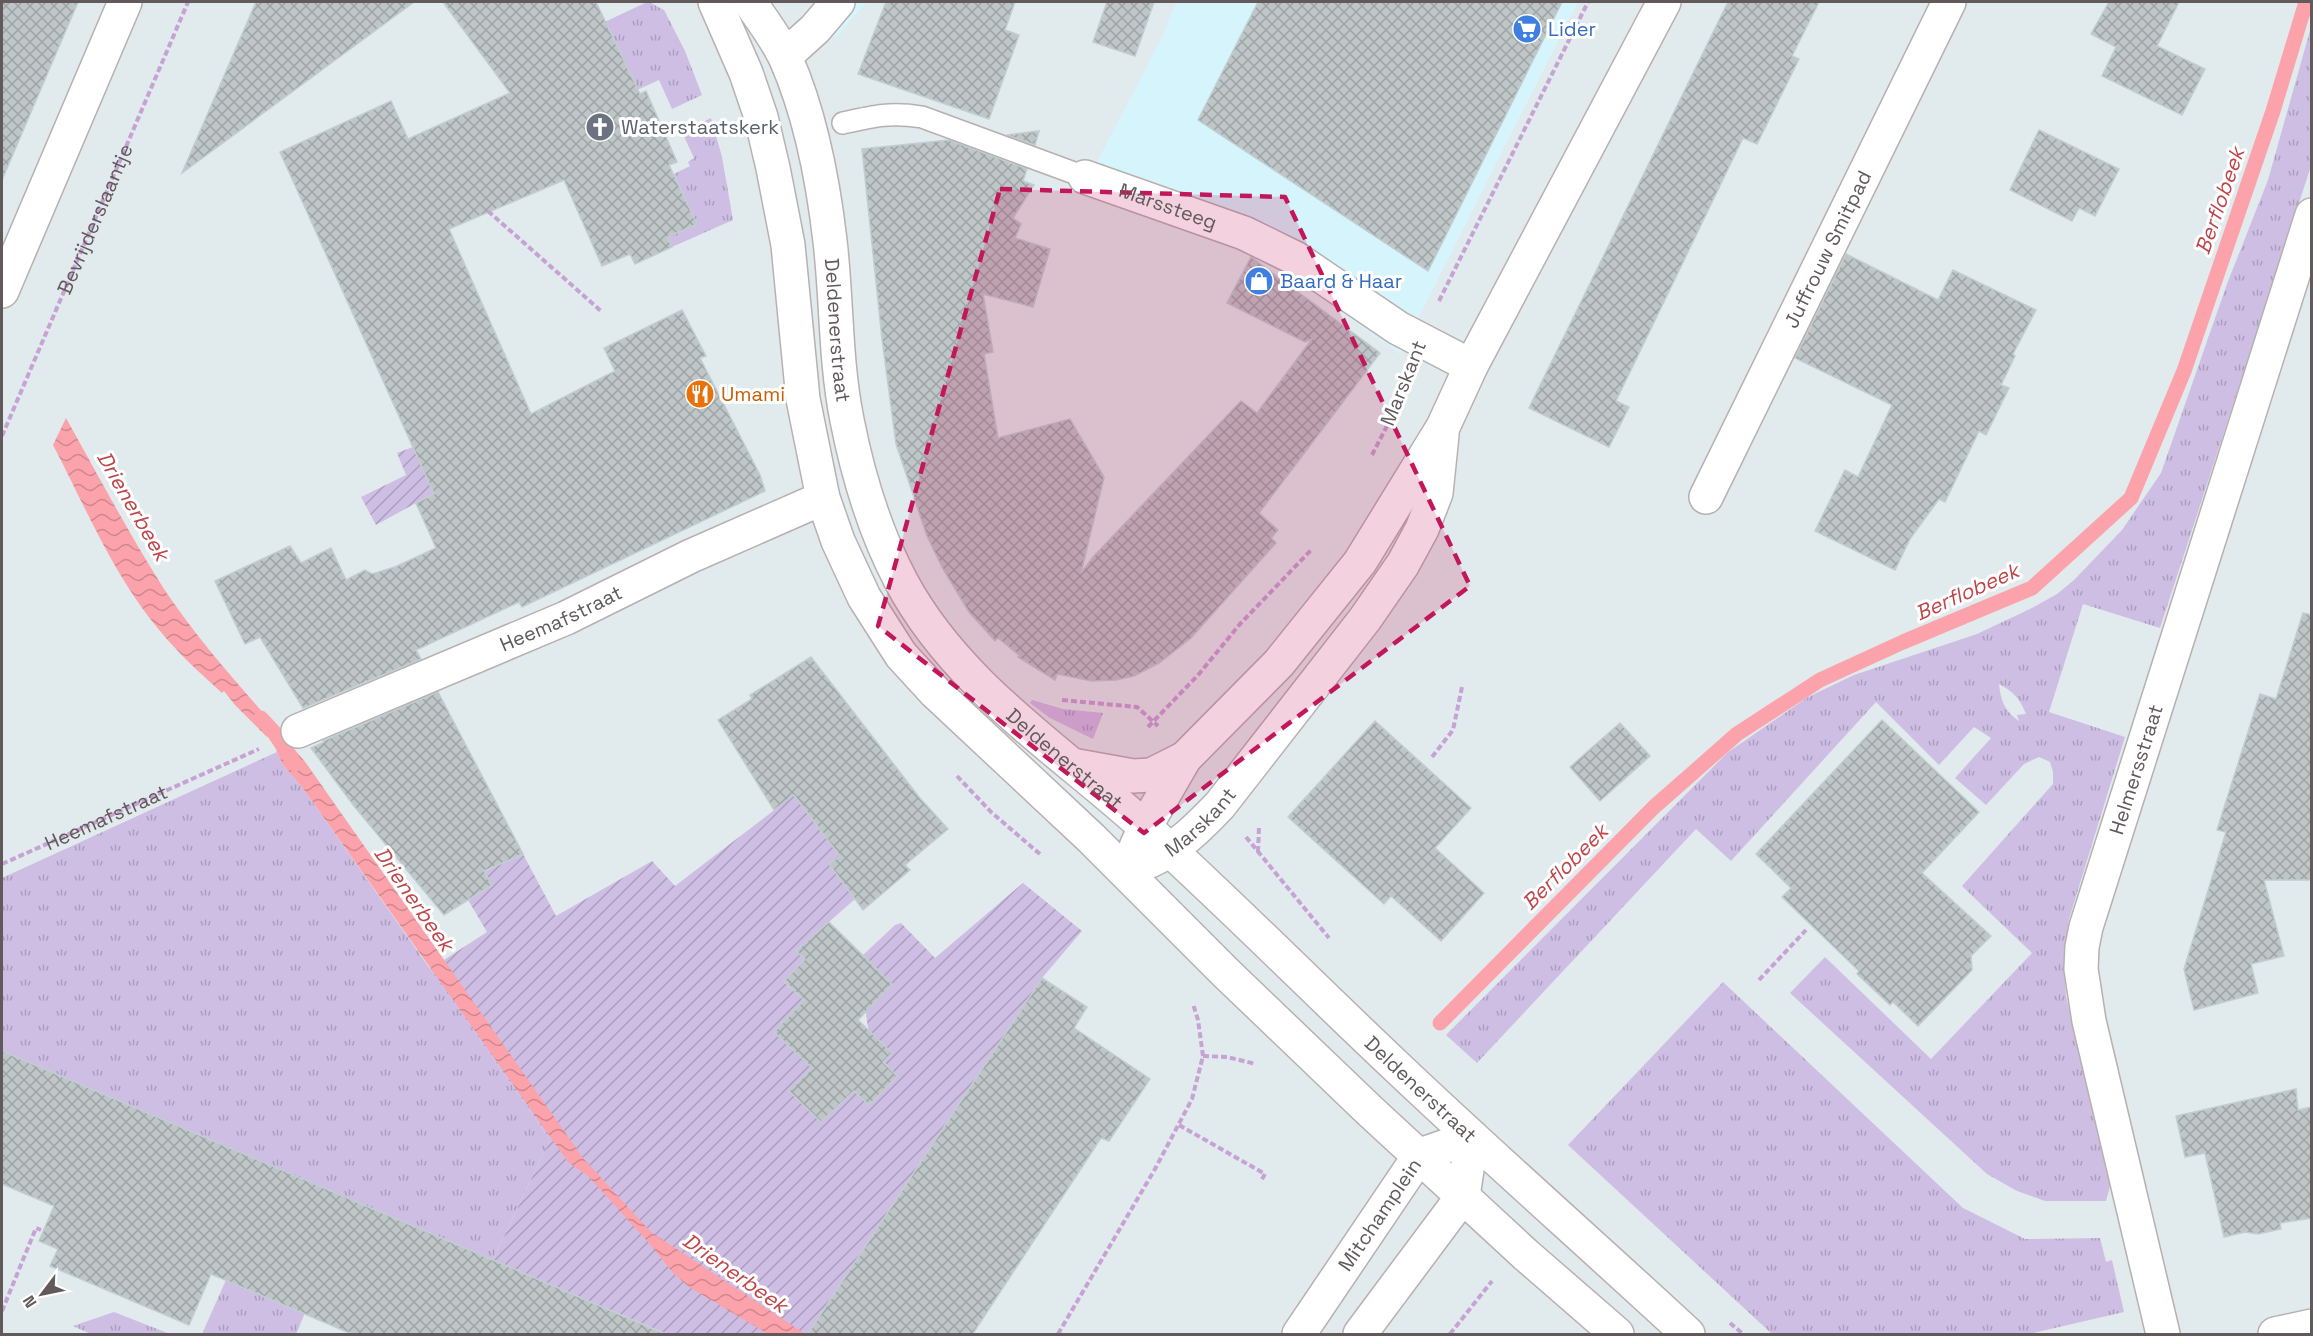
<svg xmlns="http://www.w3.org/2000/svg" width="2313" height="1336" font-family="'Space Grotesk',sans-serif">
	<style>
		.commercial { fill: #d6f4fc }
		.grass { fill: url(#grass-tufts); fill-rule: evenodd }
		.garden { fill: url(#garden-furrows) }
		.water { fill: url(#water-waves) }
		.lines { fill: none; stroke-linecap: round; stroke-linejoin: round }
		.stream { stroke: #fca2ab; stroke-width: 15 }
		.building { fill: url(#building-cross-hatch); stroke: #c0ced1; stroke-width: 1.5 }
		.lane-casing { stroke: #b7b0af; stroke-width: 24 }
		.street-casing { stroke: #b7b0af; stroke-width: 36 }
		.secondary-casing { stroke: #b9b1b1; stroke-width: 36 }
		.path { stroke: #c7a2d5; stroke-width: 4; stroke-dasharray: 6 3; stroke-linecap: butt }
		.lane { stroke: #fff; stroke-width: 21 }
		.street { stroke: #fff; stroke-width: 33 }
		.secondary { stroke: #fff; stroke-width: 33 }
		.marked { fill: #c2185b; fill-opacity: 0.2; stroke: #c2185b; stroke-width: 4.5; stroke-dasharray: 12 8; stroke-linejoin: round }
		.labels { text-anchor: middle; stroke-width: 6; stroke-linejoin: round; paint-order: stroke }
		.shop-label { font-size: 20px; fill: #366cbe; stroke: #fff; text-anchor: start }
		.worship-label { font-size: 20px; fill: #5b616d; stroke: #fff; text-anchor: start }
		.street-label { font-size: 20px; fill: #625a5a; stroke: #fff }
		.food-label { font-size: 20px; fill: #c56008; stroke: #fff; text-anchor: start }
		.water-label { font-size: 21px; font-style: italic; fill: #be4549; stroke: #fff }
	</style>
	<defs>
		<pattern id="grass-tufts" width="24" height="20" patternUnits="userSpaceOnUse" patternTransform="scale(1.5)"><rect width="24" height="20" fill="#cfbee4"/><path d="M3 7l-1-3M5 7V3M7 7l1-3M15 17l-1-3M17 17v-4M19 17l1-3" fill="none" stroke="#ab9dbc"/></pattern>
		<pattern id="garden-furrows" width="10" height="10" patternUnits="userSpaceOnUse" patternTransform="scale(1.5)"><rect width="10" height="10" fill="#cfbee4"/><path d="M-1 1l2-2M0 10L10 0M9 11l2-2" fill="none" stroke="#ab9dbc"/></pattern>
		<pattern id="water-waves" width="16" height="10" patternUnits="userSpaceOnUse" patternTransform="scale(1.5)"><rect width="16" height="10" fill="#fca2ab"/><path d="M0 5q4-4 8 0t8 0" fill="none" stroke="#cf878e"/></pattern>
		<pattern id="building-cross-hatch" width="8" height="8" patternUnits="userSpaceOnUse" patternTransform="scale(1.5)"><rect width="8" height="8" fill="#bec6c7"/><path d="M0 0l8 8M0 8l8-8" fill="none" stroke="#9ea4a5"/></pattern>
	</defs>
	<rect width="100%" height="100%" fill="#e1eaec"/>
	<g class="commercial">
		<polygon points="811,2 867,2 835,39"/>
		<polygon points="1176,2 1578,2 1400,354 1284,271 1222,238 1084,187 1161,39"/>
	</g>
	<g class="grass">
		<polygon points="645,3 651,3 664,10 685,51 702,95 672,109 659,80 637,90 612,35 607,38 577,35"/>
		<path d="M2311,27V166L2160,628L2083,604L2049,712L2125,737L2069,919L2064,953L2066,996L2110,1186L2106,1201H2045L2017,1191L1987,1174L1790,993L1825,957L1931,1059L2032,953L1962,886L2053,784V772L2050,762L2039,757L2024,764L1986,805L1955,778L1991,738L1974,727L1939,765L1876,702L1731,861L1696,829L1477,1063L1446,1035L1727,753L1808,697L1854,675L1977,634L2030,609L2057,594L2074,580L2122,530L2161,473L2227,284L2268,180ZM1999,684C2014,692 2020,699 2026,714L2017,715L2019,721C2005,711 2001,702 1999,684Z"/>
		<polygon points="711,118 722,157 733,220 672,247 667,236 697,224 674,174 690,166 688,162 694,158 682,132"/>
		<polygon points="1032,700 1063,709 1103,713 1093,739 1050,718 1030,703"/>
		<polygon points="277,752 283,765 302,787 550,1139 493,1260 2,1051 2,878"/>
		<polygon points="1723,982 1963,1208 2025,1239 2100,1238 2106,1262 2112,1260 2124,1312 2029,1334 1772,1334 1568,1145"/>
		<polygon points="226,1280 305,1313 296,1334 202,1334"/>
		<polygon points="114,1312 170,1334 91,1334 73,1326"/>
	</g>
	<g class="garden">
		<polygon points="575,391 587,416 416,503 376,525 361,497 406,475 397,453 413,447 471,441 569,402"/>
		<path d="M794,795L811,818L818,813L846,851L829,864L855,899L796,951L805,959L784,982L801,998L808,991L819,1001L792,1013L774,1032L812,1068L789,1091L821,1122L854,1091L869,1105L897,1076C878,1058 867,1037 866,1011L892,984L863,955L895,925L901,923L935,958L1023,883L1082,931L1042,978L808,1334H667L493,1260L550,1139L430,969L487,932L468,900L492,885L484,872L523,854L556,916L652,861L675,886Z"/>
	</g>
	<g class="water">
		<path d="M66,418C98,475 129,534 164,589C198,640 239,685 279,731L267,737L235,705L224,691L222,693C200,673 179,654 160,631C114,577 86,508 53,445Z"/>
		<polygon points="290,744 306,763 583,1158 651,1232 805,1334 768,1334 689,1287 673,1273 648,1242 588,1176 568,1162 302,787 283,765 276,750"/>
	</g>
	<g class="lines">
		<g class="stream">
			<polyline points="261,718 273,731 295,764"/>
			<polyline points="1440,1023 1654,807 1737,734 1820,680 1903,642 2032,588 2131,498 2184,371 2273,111 2306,2"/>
		</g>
	</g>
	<g class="building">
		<polygon points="2,2 78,2 2,180"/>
		<polygon points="256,2 414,2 182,173"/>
		<polygon points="443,2 596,2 640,94 646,91 677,162 669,165 697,224 667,237 672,247 635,264 630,254 602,266 564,180 449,229 531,414 615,371 604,348 682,310 706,356 700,358 760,475 765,491 522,607 519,602 416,650 421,659 303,708 260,637 245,644 215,581 290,546 301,563 331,548 346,580 365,570 372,574 395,567 436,548 416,503 434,494 280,152 391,101 408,139 510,93"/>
		<polygon points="886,2 1015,2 1005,30 1019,35 989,119 858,74"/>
		<polygon points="1107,2 1154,2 1135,56 1093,42"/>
		<polygon points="1258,2 1562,2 1428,271 1198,120"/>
		<polygon points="1728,2 1819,2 1792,56 1799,59 1757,144 1743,138 1616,401 1629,407 1609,447 1529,408"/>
		<polygon points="2109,2 2179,2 2157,46 2205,69 2182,115 2102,76 2116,47 2091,34"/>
		<polygon points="2039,130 2119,169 2095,216 2079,208 2072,221 2010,190"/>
		<polygon points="1039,131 1035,145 1007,135"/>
		<polygon points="949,140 1027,169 1023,181 1034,185 1013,218 1021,224 1015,238 1050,249 1033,307 983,294 993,352 984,354 998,438 1070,419 1104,477 1081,573 1093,557 1241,401 1257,413 1312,339 1305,342 1227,303 1251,257 1380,353 1259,513 1278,530 1271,538 1276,543 1191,638 1159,663 1134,676 1116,680 1092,681 1057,674 1055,680 1018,657 1019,655 998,638 995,641 969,612 943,569 927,536 896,444 882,339 862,149"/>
		<polygon points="1846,254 1938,300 1953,270 2036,310 2013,354 2015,356 2001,385 2009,388 1986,435 1979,431 1945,502 1939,499 1910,539 1895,570 1815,531 1845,470 1858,477 1892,405 1795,358"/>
		<polygon points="2303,613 2312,615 2312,880 2264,880 2284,956 2251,964 2258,993 2194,1010 2184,969 2226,832 2217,830 2260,694 2276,699"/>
		<polygon points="811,657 919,797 948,829 905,865 910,870 863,910 829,864 840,856 794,795 774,810 718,720 752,699 750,695"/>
		<polygon points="438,692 523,854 484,871 492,885 444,915 354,806 311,748 324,742 323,741"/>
		<polygon points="1882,720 1979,812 1922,873 1991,936 1971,956 1972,970 1918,1026 1893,1002 1890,1005 1857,974 1859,971 1782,897 1791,888 1756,854"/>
		<polygon points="1375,721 1471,808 1435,848 1484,893 1441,941 1391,896 1384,904 1288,817"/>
		<polygon points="1620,723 1650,756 1600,801 1570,767"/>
		<polygon points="829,922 892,984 858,1020 892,1053 883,1062 897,1076 869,1105 854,1091 821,1122 789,1091 812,1068 774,1032 804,1000 784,981 805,959 796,951"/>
		<polygon points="1042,978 1087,1007 1074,1028 1150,1079 1109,1141 1101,1138 972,1335 807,1335"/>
		<polygon points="2,1051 493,1260 667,1335 354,1335 211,1274 189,1325 50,1266 58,1249 39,1241 54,1206 2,1184"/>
		<polygon points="2296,1089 2298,1110 2312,1107 2312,1218 2280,1223 2281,1229 2258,1234 2245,1232 2224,1237 2205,1153 2185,1157 2176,1116"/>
	</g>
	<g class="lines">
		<g class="lane-casing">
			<path id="lane" d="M843,123C874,116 890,112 922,117L1085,177"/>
		</g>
		<g class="street-casing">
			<g id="street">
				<polyline points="785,56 815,29 838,2"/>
				<path id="s3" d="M1085,177L1244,233L1295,258L1398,328L1471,366"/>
				<polyline points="2,291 125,2"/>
				<path id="s4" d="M1706,497L1949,2"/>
				<path id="s5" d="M298,731L566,618L691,556L823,498"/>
				<path id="s6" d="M1299,1334L1420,1155L1472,1137L1463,1196L1360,1334"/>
				<path id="s7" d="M2163,1334L2089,1021L2081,969L2082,947L2086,927L2312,215"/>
				<polyline points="2275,1334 2312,1326"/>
			</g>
		</g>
		<g class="secondary-casing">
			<g id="secondary">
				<polyline points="715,2 746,73 761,117 773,168 788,245 803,399 823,498 838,541 864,597 901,655 935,692 1091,838 1226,973 1369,1110 1526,1255 1617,1334"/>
				<path id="s8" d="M750,2C762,20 777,39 786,59C811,116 823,180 830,241C837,300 835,361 847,420C858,476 874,530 901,581C956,685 1060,750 1146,828C1232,906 1314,989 1399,1069C1494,1159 1592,1245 1688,1334"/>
				<polyline points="1072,765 1133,776 1151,775 1185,758"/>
				<polyline points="1136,847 1145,827 1185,758 1279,663 1360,562 1443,427 1471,366 1664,2"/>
				<path id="s9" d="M1150,861C1178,848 1199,827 1220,805L1365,619L1403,564L1422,529L1436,493L1442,435"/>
			</g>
		</g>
		<g class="path">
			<polyline points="488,211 601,311"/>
			<polyline points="1439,301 1588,2"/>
			<path id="s1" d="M2,436L188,2"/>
			<polyline points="1372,455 1390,420 1405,380"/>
			<polyline points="1062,700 1137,707 1158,726"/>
			<polyline points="1148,727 1199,674 1240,624 1312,549"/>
			<polyline points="1432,757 1453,730 1462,687"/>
			<polyline points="957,776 991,812 1041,855"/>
			<polyline points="1246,837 1329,938"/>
			<polyline points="1258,852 1259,826"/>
			<path id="s2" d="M2,864L259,749"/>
			<polyline points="1759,980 1806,930"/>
			<polyline points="1203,1056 1227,1057 1256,1064"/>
			<polyline points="1179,1125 1265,1174 1261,1181"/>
			<polyline points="2,1311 36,1228 41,1230"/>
			<polyline points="1730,1323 1743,1334"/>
			<polyline points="1058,1334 1155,1169 1192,1099 1203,1056 1198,1020 1193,1004"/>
			<polyline points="1450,1334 1492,1281"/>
		</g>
		<use href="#lane" class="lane"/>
		<use href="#street" class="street"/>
		<use href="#secondary" class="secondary"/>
	</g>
	<path class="marked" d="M1000,189L1285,197L1470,586L1144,833L878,626Z"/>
	<defs>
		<g id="supermarket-disc" transform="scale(1.5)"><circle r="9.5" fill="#3f7fe0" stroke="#fff"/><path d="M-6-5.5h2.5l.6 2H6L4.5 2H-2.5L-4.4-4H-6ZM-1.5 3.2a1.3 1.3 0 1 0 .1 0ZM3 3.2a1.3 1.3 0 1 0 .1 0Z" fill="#fff"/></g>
		<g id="church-disc" transform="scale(1.5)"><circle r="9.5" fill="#6b7280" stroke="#fff"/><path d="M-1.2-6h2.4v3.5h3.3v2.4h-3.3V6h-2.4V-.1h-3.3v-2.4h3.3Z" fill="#fff"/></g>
		<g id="shop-disc" transform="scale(1.5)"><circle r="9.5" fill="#3f7fe0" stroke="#fff"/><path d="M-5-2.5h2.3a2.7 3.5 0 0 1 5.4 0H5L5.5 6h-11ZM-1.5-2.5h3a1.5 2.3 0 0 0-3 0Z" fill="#fff"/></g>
		<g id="restaurant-disc" transform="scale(1.5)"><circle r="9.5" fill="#e8710a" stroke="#fff"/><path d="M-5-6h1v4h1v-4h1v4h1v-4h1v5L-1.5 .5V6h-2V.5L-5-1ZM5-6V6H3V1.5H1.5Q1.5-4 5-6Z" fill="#fff"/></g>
	</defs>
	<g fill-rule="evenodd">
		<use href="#supermarket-disc" x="1527" y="29"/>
		<use href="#church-disc" x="600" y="127"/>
		<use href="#shop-disc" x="1259" y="281"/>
		<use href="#restaurant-disc" x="700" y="394"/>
	</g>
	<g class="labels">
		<g class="shop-label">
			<text x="1548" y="36">Lider</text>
			<text x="1280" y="288">Baard &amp; Haar</text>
		</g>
		<g class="worship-label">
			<text x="621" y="134">Waterstaatskerk</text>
		</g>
		<g class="street-label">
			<text dy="7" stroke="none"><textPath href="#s3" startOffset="88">Marssteeg</textPath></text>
			<text dy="7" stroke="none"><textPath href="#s1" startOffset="236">Bevrijderslaantje</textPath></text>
			<text dy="7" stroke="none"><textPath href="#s4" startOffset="276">Juffrouw Smitpad</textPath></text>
			<text dy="7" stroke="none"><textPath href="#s8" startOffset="345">Deldenerstraat</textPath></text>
			<text transform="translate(1403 383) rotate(-68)" y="7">Marskant</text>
			<text dy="7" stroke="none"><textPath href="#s5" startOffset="286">Heemafstraat</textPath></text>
			<text dy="7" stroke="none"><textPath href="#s8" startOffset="849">Deldenerstraat</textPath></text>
			<text dy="7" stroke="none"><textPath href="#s7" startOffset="582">Helmersstraat</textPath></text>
			<text dy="7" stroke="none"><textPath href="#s2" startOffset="114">Heemafstraat</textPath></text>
			<text dy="7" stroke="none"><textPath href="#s9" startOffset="64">Marskant</textPath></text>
			<text dy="7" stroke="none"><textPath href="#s8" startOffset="1335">Deldenerstraat</textPath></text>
			<text dy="7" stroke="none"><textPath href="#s6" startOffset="144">Mitchamplein</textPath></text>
		</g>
		<g class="food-label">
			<text x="721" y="401">Umami</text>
		</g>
		<g class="water-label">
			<text transform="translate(2220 201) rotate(-71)" y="7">Berflobeek</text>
			<text transform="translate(133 506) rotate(60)" y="7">Drienerbeek</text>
			<text transform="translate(1967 592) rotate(-24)" y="7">Berflobeek</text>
			<text transform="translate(1565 867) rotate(-45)" y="7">Berflobeek</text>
			<text transform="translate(414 899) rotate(55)" y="7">Drienerbeek</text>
			<text transform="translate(735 1273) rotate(35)" y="7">Drienerbeek</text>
		</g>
	</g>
	<rect width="2313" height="1336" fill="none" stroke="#625a5a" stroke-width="6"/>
	<g transform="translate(42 1294) rotate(238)" stroke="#ffffff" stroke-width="4.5" paint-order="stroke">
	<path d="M0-4.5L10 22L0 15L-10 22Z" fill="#625a5a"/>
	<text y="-9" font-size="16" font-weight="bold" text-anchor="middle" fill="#625a5a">N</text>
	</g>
</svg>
